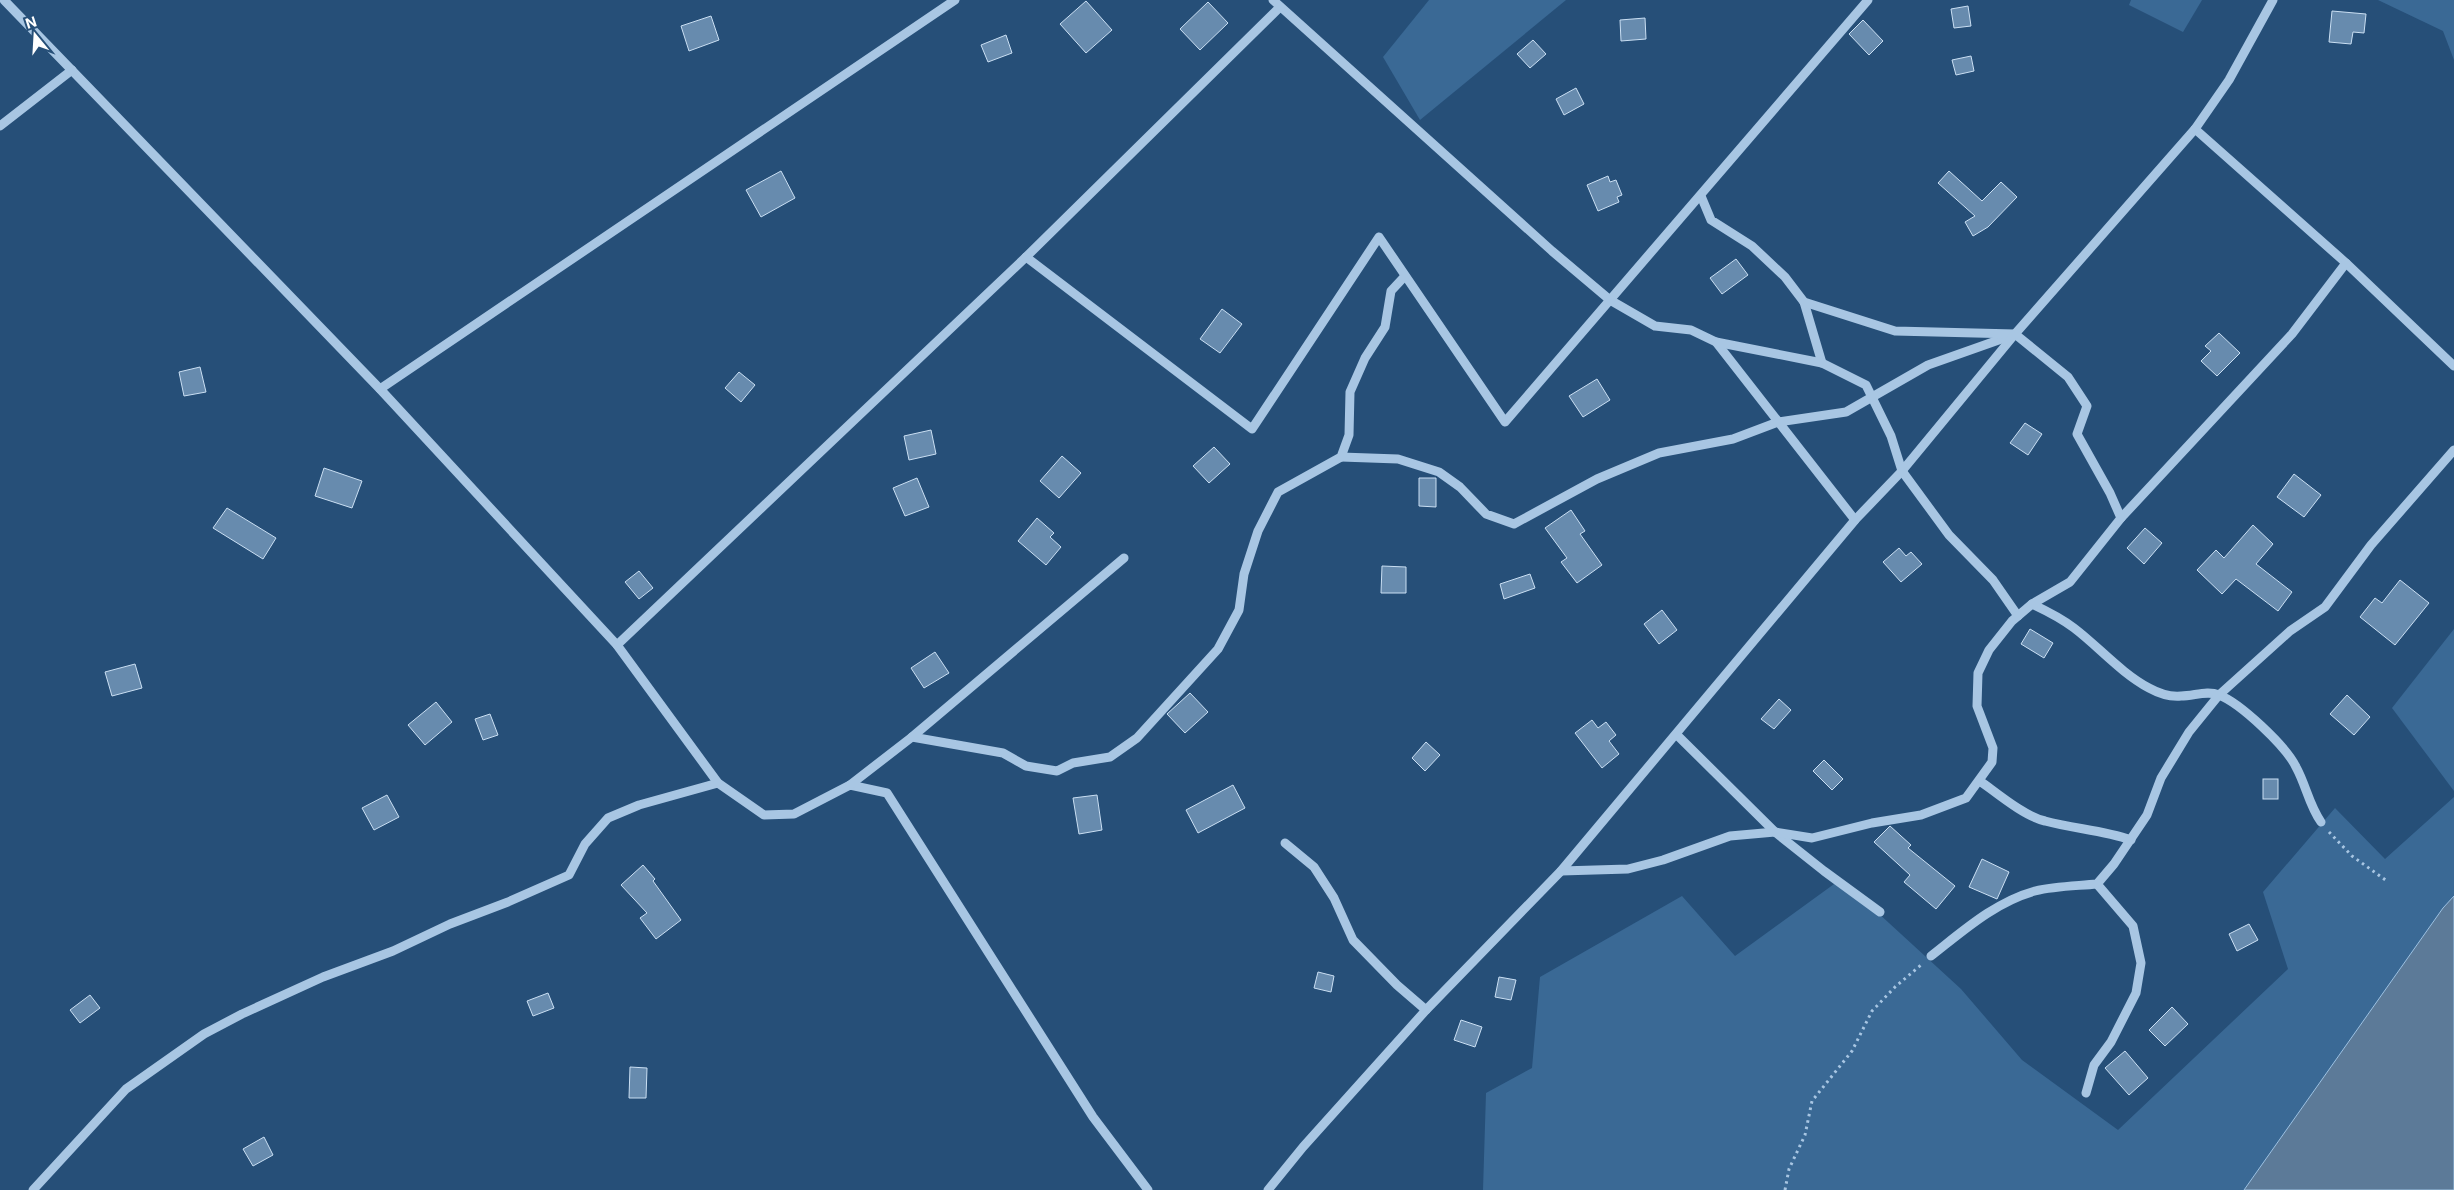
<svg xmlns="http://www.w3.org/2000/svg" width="2454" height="1190" font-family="Inter,sans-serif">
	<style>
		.green { fill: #3a6995 }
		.water { fill: #5c7a98; stroke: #9dc2e3 }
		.building { fill: #678bae; stroke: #cadff3 }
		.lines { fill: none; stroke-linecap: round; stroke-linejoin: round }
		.path { stroke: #a8c6e3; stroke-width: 3; stroke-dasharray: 2.5 4; stroke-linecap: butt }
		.minor { stroke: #a8c6e3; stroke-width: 9 }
	</style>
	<rect width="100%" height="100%" fill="#264f78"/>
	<g class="green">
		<polygon points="1429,0 1566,0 1420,120 1383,57"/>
		<polygon points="2131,0 2202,0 2183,32 2129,5"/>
		<polygon points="2378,0 2454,0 2454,60 2443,31"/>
		<polygon points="2454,629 2454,791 2392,708"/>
		<polygon points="2454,797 2454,896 2443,908 2244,1190 1483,1190 1486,1093 1532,1068 1540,977 1682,896 1735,956 1841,879 1961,989 2022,1060 2118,1130 2288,969 2263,892 2335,808 2385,859"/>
	</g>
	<polygon class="water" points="2454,896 2454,1190 2244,1190 2443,908"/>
	<g class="building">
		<polygon points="1086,1 1112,30 1086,53 1060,24"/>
		<polygon points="1208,2 1228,23 1200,50 1180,29"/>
		<polygon points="1968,6 1971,26 1954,28 1951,9"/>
		<polygon points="2332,11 2366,14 2364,33 2353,32 2351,44 2329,42"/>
		<polygon points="711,16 719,40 689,51 681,26"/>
		<polygon points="1645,18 1646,39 1621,41 1620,20"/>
		<polygon points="1863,20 1883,41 1869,55 1849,34"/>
		<polygon points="1006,35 1012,53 988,62 981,45"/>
		<polygon points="1533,40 1546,54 1530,68 1517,54"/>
		<polygon points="1971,56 1974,71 1956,75 1952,60"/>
		<polygon points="1576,88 1584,104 1564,115 1556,99"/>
		<polygon points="781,171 795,198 761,217 746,190"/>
		<polygon points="1949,171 1982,201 2001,182 2017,197 1988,227 1973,236 1965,222 1975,216 1938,183"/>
		<polygon points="1608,176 1610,182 1616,180 1622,195 1617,197 1619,202 1598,211 1587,185"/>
		<polygon points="1736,259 1748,275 1722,294 1710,278"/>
		<polygon points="1222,309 1242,324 1220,353 1200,339"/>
		<polygon points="2219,333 2240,353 2217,376 2201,361 2211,351 2205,346"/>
		<polygon points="200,367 206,392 184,396 179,372"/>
		<polygon points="739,372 755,385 741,402 725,388"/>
		<polygon points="1597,379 1610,400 1583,417 1569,396"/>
		<polygon points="2025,423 2042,434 2028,455 2010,443"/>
		<polygon points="931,430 936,454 909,460 904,436"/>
		<polygon points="1214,447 1230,464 1209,483 1193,466"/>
		<polygon points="1062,456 1081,473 1059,498 1040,481"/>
		<polygon points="324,468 362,481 352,508 315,496"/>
		<polygon points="2294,474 2321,495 2304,517 2277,497"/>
		<polygon points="917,478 929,507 905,516 893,488"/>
		<polygon points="1419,478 1436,478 1436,507 1419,506"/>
		<polygon points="227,508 276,538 263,559 213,528"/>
		<polygon points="1571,510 1585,531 1580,534 1602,565 1577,583 1561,562 1567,558 1545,528"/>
		<polygon points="1037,518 1054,533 1050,537 1061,547 1046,565 1018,541"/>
		<polygon points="2253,525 2273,544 2256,564 2292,592 2278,611 2236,579 2222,594 2197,570 2216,550 2224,558"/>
		<polygon points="2145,528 2162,543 2144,564 2127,548"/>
		<polygon points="1899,548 1906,556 1911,552 1922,564 1901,582 1883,562"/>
		<polygon points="1382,566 1406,567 1406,593 1381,593"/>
		<polygon points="639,571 653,588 639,599 625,582"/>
		<polygon points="1530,574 1535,588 1504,599 1500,584"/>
		<polygon points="2400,580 2429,603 2395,645 2360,617 2375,598 2382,603"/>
		<polygon points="1662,610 1677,630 1659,644 1644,624"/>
		<polygon points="2030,629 2053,643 2044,658 2021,644"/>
		<polygon points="935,652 949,673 924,688 911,668"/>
		<polygon points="135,664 142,688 112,696 105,672"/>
		<polygon points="1190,693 1208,712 1185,733 1167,714"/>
		<polygon points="2347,695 2370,717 2354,735 2330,714"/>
		<polygon points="1779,699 1791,710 1774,729 1761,719"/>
		<polygon points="436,702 452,722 425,745 408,725"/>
		<polygon points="490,714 498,735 483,740 475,719"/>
		<polygon points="1592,720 1598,728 1606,722 1616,735 1609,741 1619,754 1602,768 1575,733"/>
		<polygon points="1426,742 1440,755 1425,771 1412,758"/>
		<polygon points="1824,760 1843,779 1832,790 1813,771"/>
		<rect x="2263" y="779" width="15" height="20"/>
		<polygon points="1233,785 1245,808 1198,833 1186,810"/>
		<polygon points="387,795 399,817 374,830 362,808"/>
		<polygon points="1097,795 1102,830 1079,834 1073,798"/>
		<polygon points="1890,826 1911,845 1908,848 1955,886 1936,909 1904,882 1910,875 1874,842"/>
		<polygon points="1982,859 2009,872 1997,899 1969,887"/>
		<polygon points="643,865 655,879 653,881 681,920 656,939 640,918 647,913 621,885"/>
		<polygon points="2249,924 2258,940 2237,951 2229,934"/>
		<polygon points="1318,972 1334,976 1331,992 1314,988"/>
		<polygon points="1499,977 1516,980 1511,1000 1495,997"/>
		<polygon points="548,993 554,1008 533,1016 527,1001"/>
		<polygon points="90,995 100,1008 80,1023 70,1010"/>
		<polygon points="2172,1007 2188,1024 2165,1046 2149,1030"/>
		<polygon points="1461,1020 1482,1027 1475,1047 1454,1040"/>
		<polygon points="2125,1051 2148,1078 2129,1095 2105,1068"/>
		<polygon points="630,1067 647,1068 646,1098 629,1098"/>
		<polygon points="264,1137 273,1155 253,1166 243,1149"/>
	</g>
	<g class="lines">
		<g class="path">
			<polyline points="2329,832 2352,856 2387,881"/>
			<polyline points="1785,1190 1789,1169 1805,1135 1812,1101 1852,1051 1872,1011 1895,987 1921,965"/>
		</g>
		<g class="minor">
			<polyline points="4,0 380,389 617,645 718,783 764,815 794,814 850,785 887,793 1093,1117 1148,1190"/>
			<polyline points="1273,0 1552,251 1610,300 1655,326 1691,330 1716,342 1855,520"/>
			<polyline points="0,126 72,70"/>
			<polyline points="2195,129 2346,263 2454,366"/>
			<polyline points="1026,257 1252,429 1379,237 1505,422 1868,0"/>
			<polyline points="1804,302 1822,363"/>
			<polyline points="1716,342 1822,363 1866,385 1891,436 1902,471 1949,535 1993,580 2018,616"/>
			<polyline points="380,389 955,0"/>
			<polyline points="1341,457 1398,459 1439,472 1460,487 1486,514 1514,524 1597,479 1659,453 1733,439 1778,422 1846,412 1928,365 2010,336"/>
			<polyline points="2121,518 2292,334 2346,263"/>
			<path d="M2032,604C2047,611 2061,618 2074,628C2099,647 2121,673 2149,688C2158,693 2170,697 2181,696C2194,696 2207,690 2219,695C2240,703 2286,746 2296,767C2306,785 2309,805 2321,822"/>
			<polyline points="617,645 1026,257 1280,7"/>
			<polyline points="1677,735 1775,832 1824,871 1880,912"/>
			<polyline points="912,737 1003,753 1026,766 1057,771 1073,763 1110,757 1137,738 1218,649 1239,610 1244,574 1258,531 1278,492 1341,457 1349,435 1350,392 1365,358 1385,327 1391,291 1405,276"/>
			<path d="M1980,781C1998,794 2024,816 2045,821C2074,829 2103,830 2131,840"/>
			<polyline points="850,785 912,737 1124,558"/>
			<polyline points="1285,843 1314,867 1334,898 1353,940 1397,985 1426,1010"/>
			<polyline points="1561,871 1628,869 1663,860 1730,836 1775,832 1812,838 1872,823 1921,815 1966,798 1992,762 1993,748 1977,706 1978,673 1989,650 2012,621 2032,604 2070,582 2121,518 2110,493 2077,434 2087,406 2068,377 2015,334 1895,331 1804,302 1785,277 1752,246 1711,220 1701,196"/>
			<path d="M1931,956C1963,931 1995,902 2035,891C2055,886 2076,886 2097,884L2114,864L2147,815L2161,778L2189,732L2219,695L2290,631L2325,607L2371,545L2454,450"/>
			<polyline points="2086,1093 2094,1065 2111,1042 2136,993 2141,963 2133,926 2097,884"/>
			<polyline points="33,1190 126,1089 204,1034 242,1014 323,977 393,951 450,924 508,902 569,875 585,844 608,818 639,805 718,783"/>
			<polyline points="1268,1190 1303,1147 1426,1010 1561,871 1855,520 1902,471 2015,334 2195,129 2229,80 2273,0"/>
		</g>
	</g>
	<g transform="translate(35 35) rotate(342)" stroke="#264f78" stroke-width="4" paint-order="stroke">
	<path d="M0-4L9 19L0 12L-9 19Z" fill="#ffffff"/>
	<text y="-8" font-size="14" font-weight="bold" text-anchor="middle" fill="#ffffff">N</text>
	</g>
</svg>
